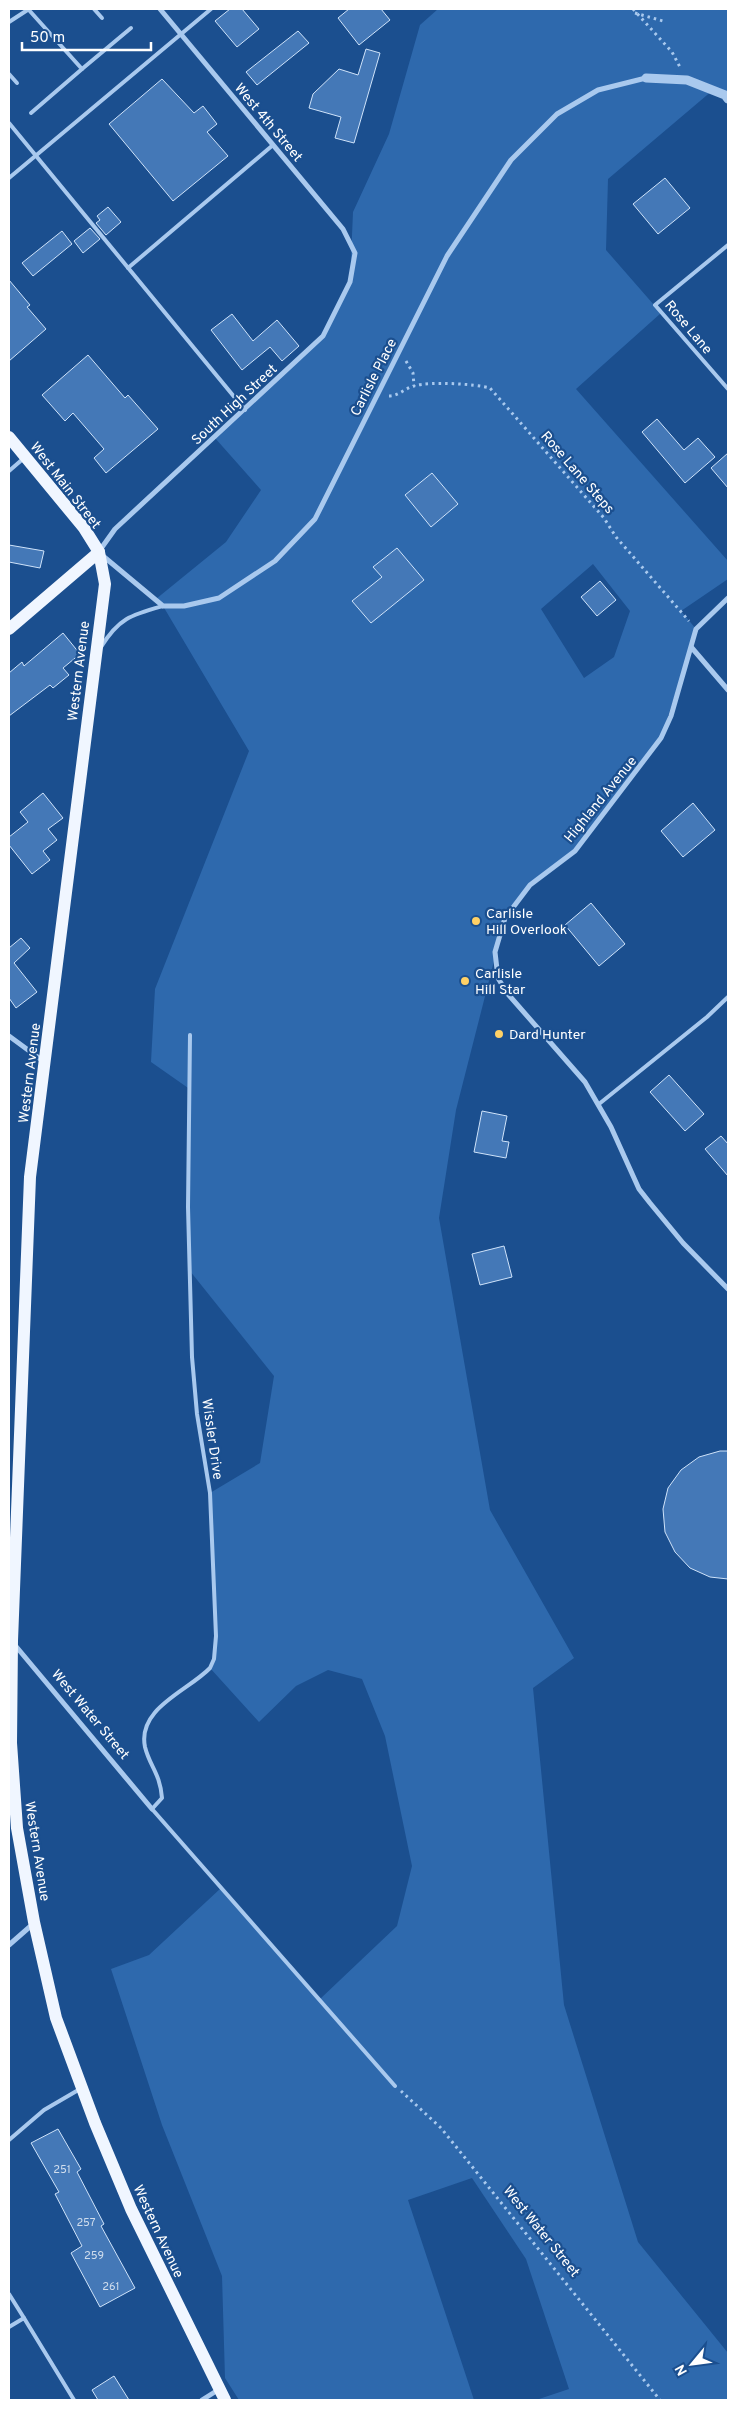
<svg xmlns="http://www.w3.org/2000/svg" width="737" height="2409" font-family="Overpass,sans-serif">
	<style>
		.green { fill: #2e69ad; fill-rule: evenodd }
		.building { fill: #4478b7; stroke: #cfe3fa }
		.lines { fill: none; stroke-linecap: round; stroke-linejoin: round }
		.path { stroke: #a9c9ee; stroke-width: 3; stroke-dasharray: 2.5 4; stroke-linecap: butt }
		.service { stroke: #a9c9ee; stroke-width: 4 }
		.minor { stroke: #a9c9ee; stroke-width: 5 }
		.tertiary { stroke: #a9c9ee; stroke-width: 9 }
		.primary { stroke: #f0f6ff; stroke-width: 12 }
		.poi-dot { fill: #ffd166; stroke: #1b4f8f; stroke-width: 2 }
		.labels { text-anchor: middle; stroke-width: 4.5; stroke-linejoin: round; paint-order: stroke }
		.number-label { font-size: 11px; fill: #d0dded }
		.street-label { font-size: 14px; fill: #fff; stroke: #1b4f8f }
		.poi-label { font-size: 14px; fill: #fff; stroke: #1b4f8f; text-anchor: start }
	</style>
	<rect width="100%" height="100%" fill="#1b4f8f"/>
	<path class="green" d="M438,9H728V99L713,90L608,179L606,250L661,313L576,389L728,561V579L681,611L696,629L661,738L575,851L530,885L505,918L456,1110L439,1218L490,1510L574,1658L533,1688L564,2005L638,2242L728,2353V2400H536L569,2389L526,2259L472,2178L408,2200L474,2400H239L225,2378L222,2276L162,2125L111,1969L149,1955L221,1888L319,2000L397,1926L412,1866L385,1736L362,1679L328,1670L296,1686L259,1722L210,1668L214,1659L216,1636L210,1493L260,1463L274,1376L190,1271L188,1207L191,1090L151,1062L155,989L249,751L163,606L156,599L226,542L261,490L215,438L323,336L350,282L353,212L389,134L420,25ZM593,564L630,611L614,657L584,678L541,609Z"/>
	<g class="building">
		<polygon points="230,9 242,9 259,29 237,47 215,21"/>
		<polygon points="349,9 381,9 390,20 359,45 338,18"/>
		<polygon points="298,31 309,43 257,85 246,72"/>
		<polygon points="366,49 380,53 354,143 335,138 341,117 309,108 313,94 339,69 358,75"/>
		<polygon points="162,79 194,113 203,106 217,124 207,132 228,156 173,201 109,124"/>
		<polygon points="665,178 690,208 658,234 633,204"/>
		<polygon points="108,207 121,222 106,235 96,223 100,220 97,216"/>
		<polygon points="90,228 100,239 83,253 74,241"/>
		<polygon points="62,231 72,244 33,276 22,263"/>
		<polygon points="9,280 30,305 27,307 46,329 9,361"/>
		<polygon points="232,314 253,341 277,320 299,346 282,361 270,347 242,370 211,330"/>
		<polygon points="88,355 125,398 128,395 158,429 106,473 94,458 104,449 73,413 65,421 42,395"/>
		<polygon points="657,419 684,450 698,438 715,457 685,483 642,432"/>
		<polygon points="728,453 728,488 711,468"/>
		<polygon points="432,473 458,504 431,527 405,495"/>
		<polygon points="9,545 44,551 40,568 9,562"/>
		<polygon points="397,548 424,580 371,623 352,601 382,577 373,567"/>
		<polygon points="600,581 616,600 597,616 581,597"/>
		<polygon points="63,633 80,654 63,668 69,675 53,688 50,685 9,716 9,673 22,662 24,666"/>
		<polygon points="43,793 63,818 48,829 57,840 43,851 50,860 32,874 9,845 9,837 28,822 20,812"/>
		<polygon points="693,803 715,830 683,857 661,831"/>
		<polygon points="591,903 625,944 599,966 565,925"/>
		<polygon points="21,938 30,948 14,963 37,992 16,1008 9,998 9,948"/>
		<polygon points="669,1075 704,1114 685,1131 650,1092"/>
		<polygon points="482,1111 507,1116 502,1141 509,1142 506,1158 474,1152"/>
		<polygon points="721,1136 728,1144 728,1176 705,1149"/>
		<polygon points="504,1246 512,1277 480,1285 472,1254"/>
		<polygon points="720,1451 728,1451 728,1579 710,1577 690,1568 675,1552 665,1532 663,1509 668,1488 681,1470 699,1457"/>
		<polygon points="58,2129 81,2169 77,2172 104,2224 101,2226 135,2288 100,2307 71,2253 82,2246 55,2194 59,2192 31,2143"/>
		<polygon points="114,2376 129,2400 98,2400 92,2390"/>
	</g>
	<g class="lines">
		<g class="path">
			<polyline points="633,9 672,52 681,69"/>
			<polyline points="635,13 663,21"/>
			<polyline points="406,361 413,373 414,386"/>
			<path d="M389,396C399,396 405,388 414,386C430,381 475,384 490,388L604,518L616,537L689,621"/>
			<polyline points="401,2091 441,2128 660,2400"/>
		</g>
		<g class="service">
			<polyline points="28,9 82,69 31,113"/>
			<polyline points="94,9 102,18"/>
			<polyline points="9,22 29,9"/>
			<polyline points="82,69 131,28"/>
			<polyline points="9,74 17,83"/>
			<polyline points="9,123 245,410"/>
			<polyline points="9,178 211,9"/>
			<polyline points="728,245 655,305 728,389"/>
			<polyline points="128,268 273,145"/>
			<polyline points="9,471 24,458"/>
			<path d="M101,647C119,618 131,615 163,606"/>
			<path d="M190,1035L188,1207L192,1357L197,1414L210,1493L216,1636L214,1659L210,1668C188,1691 137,1708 145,1747C150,1767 160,1773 162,1798L152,1809L395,2086"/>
			<polyline points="599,1104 707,1017 728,997"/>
			<polyline points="9,2140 44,2110 80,2089"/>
			<polyline points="9,2294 24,2318"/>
			<polyline points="9,2327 24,2318 74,2400"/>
		</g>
		<g class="minor">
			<polyline points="100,550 115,529 323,336 350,282 355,253 343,229 160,9"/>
			<polyline points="103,556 163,606 184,606 219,598 275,561 315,519 447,256 511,160 557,114 598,90 646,78"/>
			<polyline points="728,598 696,629 671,716 661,738 575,851 530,885 505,918 495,952 498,978 507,993 585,1082 611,1127 639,1189 650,1203 683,1243 728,1289"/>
			<polyline points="692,648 728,690"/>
			<polyline points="9,1036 43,1061"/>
			<polyline points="14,1644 152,1809"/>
			<polyline points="9,1945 33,1924"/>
			<polyline points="202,2400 218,2390"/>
		</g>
		<polyline class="tertiary" points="646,78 687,80 725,95 728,99"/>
		<g class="primary">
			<polyline points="9,437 84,528 99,552 105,584 30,1177 12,1641 11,1743 17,1828 34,1922 56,2018 95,2123 131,2209 225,2400"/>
			<polyline points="9,629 99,552"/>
		</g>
	</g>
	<g class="poi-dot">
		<circle cx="476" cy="921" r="5"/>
		<circle cx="465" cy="981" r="5"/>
		<circle cx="499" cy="1034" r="5"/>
	</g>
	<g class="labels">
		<g class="number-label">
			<text x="62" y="2173">251</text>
			<text x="86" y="2226">257</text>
			<text x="94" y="2259">259</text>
			<text x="111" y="2290">261</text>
		</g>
		<g class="street-label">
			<text transform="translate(269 122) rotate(50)" y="5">West 4th Street</text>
			<text transform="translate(689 327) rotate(50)" y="5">Rose Lane</text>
			<text transform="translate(373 377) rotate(-63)" y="5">Carlisle Place</text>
			<text transform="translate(234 404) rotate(-43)" y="5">South High Street</text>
			<text transform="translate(578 472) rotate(49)" y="5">Rose Lane Steps</text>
			<text transform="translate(66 485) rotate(52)" y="5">West Main Street</text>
			<text transform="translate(78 671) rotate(-83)" y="5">Western Avenue</text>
			<text transform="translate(600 799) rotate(-51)" y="5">Highland Avenue</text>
			<text transform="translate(29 1073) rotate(-83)" y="5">Western Avenue</text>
			<text transform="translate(213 1439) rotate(82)" y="5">Wissler Drive</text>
			<text transform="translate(91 1714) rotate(50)" y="5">West Water Street</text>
			<text transform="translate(38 1851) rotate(81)" y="5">Western Avenue</text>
			<text transform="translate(159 2231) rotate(65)" y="5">Western Avenue</text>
			<text transform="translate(542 2231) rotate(51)" y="5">West Water Street</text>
		</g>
		<g class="poi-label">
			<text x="486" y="918">Carlisle<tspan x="486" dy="16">Hill Overlook</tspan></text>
			<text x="475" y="978">Carlisle<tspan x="475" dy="16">Hill Star</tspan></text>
			<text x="509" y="1039">Dard Hunter</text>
		</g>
	</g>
	<rect width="737" height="2409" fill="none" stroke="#ffffff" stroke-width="20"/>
	<g transform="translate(692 2364) rotate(241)" stroke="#1b4f8f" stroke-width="4" paint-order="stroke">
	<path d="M0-4L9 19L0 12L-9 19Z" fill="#ffffff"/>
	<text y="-8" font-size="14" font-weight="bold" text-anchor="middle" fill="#ffffff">N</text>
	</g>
	<path d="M22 42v8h129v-8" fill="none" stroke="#ffffff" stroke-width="2.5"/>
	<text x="30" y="42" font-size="15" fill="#ffffff" stroke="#1b4f8f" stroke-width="4" paint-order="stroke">50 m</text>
</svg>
